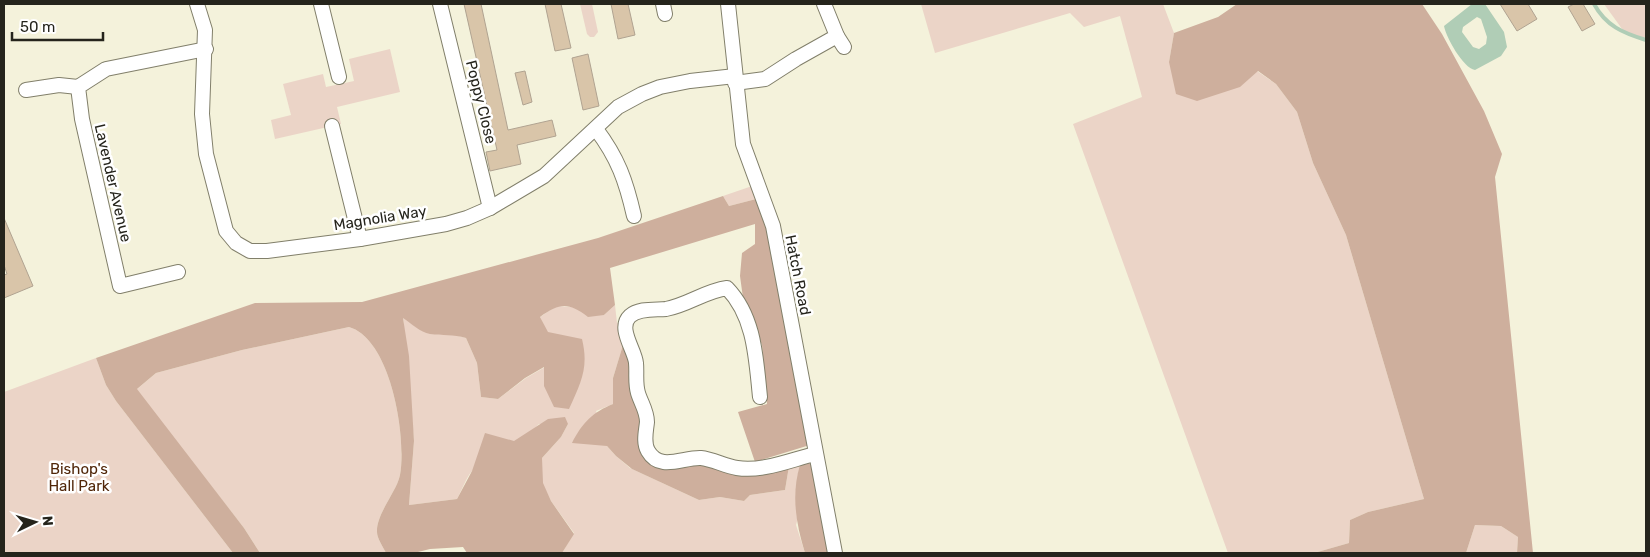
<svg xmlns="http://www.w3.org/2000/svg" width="1650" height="557" font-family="Rubik,sans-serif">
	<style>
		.green { fill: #ebd4c7 }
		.forest { fill: #ceaf9d }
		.water { fill: #b0cdb6; fill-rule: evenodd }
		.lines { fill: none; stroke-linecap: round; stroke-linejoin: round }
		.stream { stroke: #b0cdb6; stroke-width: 4 }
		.building { fill: #d9c5a9; stroke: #b0a391 }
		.minor-casing { stroke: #817f6a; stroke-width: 16 }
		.minor { stroke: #fff; stroke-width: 14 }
		.labels { text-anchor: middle; stroke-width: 5; stroke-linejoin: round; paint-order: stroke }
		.street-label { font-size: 15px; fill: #25241c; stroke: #fff }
		.park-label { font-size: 15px; fill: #502608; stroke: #fff }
	</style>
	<rect width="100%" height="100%" fill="#f4f2db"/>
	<g class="green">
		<polygon points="580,4 592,4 598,32 594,37 590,37 587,34"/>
		<polygon points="921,4 1163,4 1174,33 1169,62 1239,87 1257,71 1276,84 1297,112 1313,163 1346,235 1424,499 1368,512 1350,520 1349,543 1314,553 1228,553 1073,124 1142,97 1120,16 1084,27 1070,13 935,53"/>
		<polygon points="1604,4 1646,4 1646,38 1625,33"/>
		<polygon points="390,49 400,92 337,107 341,124 275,139 271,120 291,115 283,84 323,74 326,87 354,81 349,59"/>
		<polygon points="758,184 764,197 729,206 723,196"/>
		<path d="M615,305L617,323L626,324V335L613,378V404L596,411L607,446L616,456L630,468L699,500L720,497L744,501L750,495L785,490L790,460L815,454L796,525L805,553H562L574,533L551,501L542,483V458L561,437L568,424H539C522,442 488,453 472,471C466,478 462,490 457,499L409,505L414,441L403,317C431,341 437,328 466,338L477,363L481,397L498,399L526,378L545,367L547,332L540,317L556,306L575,307L604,315Z"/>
		<path d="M349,327C391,339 407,437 400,475C397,491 376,514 377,532C377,538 383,547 386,553H260L244,528L136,390L156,373L242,350Z"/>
		<polygon points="96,358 106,385 116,401 233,553 4,553 4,392"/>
		<polygon points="1475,525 1501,526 1518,537 1517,553 1466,553"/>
	</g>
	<g class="forest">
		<polygon points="1237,4 1422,4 1442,34 1484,111 1502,154 1495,177 1533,553 1517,553 1518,537 1501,526 1475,525 1466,553 1314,553 1349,543 1350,520 1368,512 1424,499 1346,235 1313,163 1297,112 1276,84 1258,71 1240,87 1197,101 1176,94 1169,62 1174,33 1218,17"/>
		<path d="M723,196L729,206L764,197L813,444L755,462L738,412L767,404L762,345L743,298L740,276L742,253L755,244V224L610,268L615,305L604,315L588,317C568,302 560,303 540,317L548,332L582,339C589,368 581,382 569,409L554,407L544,386V367L525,378L498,399L481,397L477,363L466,338C453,334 443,336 430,334C420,332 412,324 403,318L409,356L414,441L409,505L457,499L472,471L485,433L514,441L548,419L565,417L568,424L561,437L542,458L543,483L551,501L574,534L562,553H467L463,547L430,549L414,553H386C383,547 377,538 377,532C376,514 397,491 400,475C407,437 391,339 349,327L242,350L156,373L137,389L244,528L260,553H233L116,401L106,385L96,358L255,303L362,302L598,238Z"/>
		<path d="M626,335L655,459L720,464L790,460L785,490L750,495L744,501L720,497L699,500L632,469L616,456L607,446L572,443C582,423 593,412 613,404V378Z"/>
		<path d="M817,463L835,553H805C796,524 791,495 800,465Z"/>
	</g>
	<path class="water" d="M1472,4H1485L1504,32L1507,47L1501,56L1475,70C1463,68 1446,37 1444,26ZM1477,17L1481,19L1487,37L1486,44L1479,49L1473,47L1462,32L1463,27Z"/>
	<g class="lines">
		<path class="stream" d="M1594,4C1606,26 1623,33 1646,40"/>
	</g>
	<g class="building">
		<polygon points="464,4 481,4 508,130 552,120 556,136 517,145 521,164 490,171 486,152 497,150"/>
		<polygon points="545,4 561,4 571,48 555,51"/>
		<polygon points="611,4 628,4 635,35 618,39"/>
		<polygon points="1500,4 1528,4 1537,19 1517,31"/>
		<polygon points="1574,4 1583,4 1595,24 1582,31 1568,7"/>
		<polygon points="588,54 599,106 583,110 572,58"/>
		<polygon points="525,71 532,102 523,105 515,73"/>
		<polygon points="4,218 33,286 4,298 4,275 7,274 4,265"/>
	</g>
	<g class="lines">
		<g class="minor-casing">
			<g id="minor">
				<polyline points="197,4 205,30 202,114 206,154 226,231 236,243 250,251 267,251 360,239 446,224 467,218 490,208 544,176 618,107 642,94 660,87 690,81 735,76"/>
				<polyline points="321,4 339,77"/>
				<polyline points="440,4 490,208"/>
				<polyline points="663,4 665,14"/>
				<polyline points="728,4 743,144 773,226 835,553"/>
				<polyline points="837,36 844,47"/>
				<polyline points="735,83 765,79 796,59 837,36 824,4"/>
				<polyline points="26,90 59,85 78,87"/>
				<polyline points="332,126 360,239"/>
				<path d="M596,129C618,158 626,181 634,216"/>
				<polyline points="178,272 120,286 82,119 78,87 106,69 206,49"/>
				<path d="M760,397C756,359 755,317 727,288C705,291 688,305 666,309C655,310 639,308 630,316C617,328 635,350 636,363C637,373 635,383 638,393C641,403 647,411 647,422C646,432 643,442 648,451C660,472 683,457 701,458C712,459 725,466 737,468C763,472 790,460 815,454"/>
			</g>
		</g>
		<use href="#minor" class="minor"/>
	</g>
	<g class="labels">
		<g class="street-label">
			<text transform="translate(481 102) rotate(76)" y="5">Poppy Close</text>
			<text transform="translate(113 183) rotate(77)" y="5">Lavender Avenue</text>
			<text transform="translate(380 218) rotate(-9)" y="5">Magnolia Way</text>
			<text transform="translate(798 275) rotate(79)" y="5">Hatch Road</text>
		</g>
		<g class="park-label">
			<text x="79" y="474">Bishop's<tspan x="79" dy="17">Hall Park</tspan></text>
		</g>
	</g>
	<rect width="1650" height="557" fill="none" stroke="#25241c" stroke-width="10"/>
	<g transform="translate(35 522) rotate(85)" stroke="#ffffff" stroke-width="4" paint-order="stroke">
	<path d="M0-4L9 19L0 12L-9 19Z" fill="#25241c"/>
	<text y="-8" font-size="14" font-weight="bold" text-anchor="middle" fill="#25241c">N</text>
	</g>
	<path d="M12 32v8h91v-8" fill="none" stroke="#25241c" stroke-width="2.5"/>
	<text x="20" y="32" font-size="15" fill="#25241c" stroke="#ffffff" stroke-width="4" paint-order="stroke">50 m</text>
</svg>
